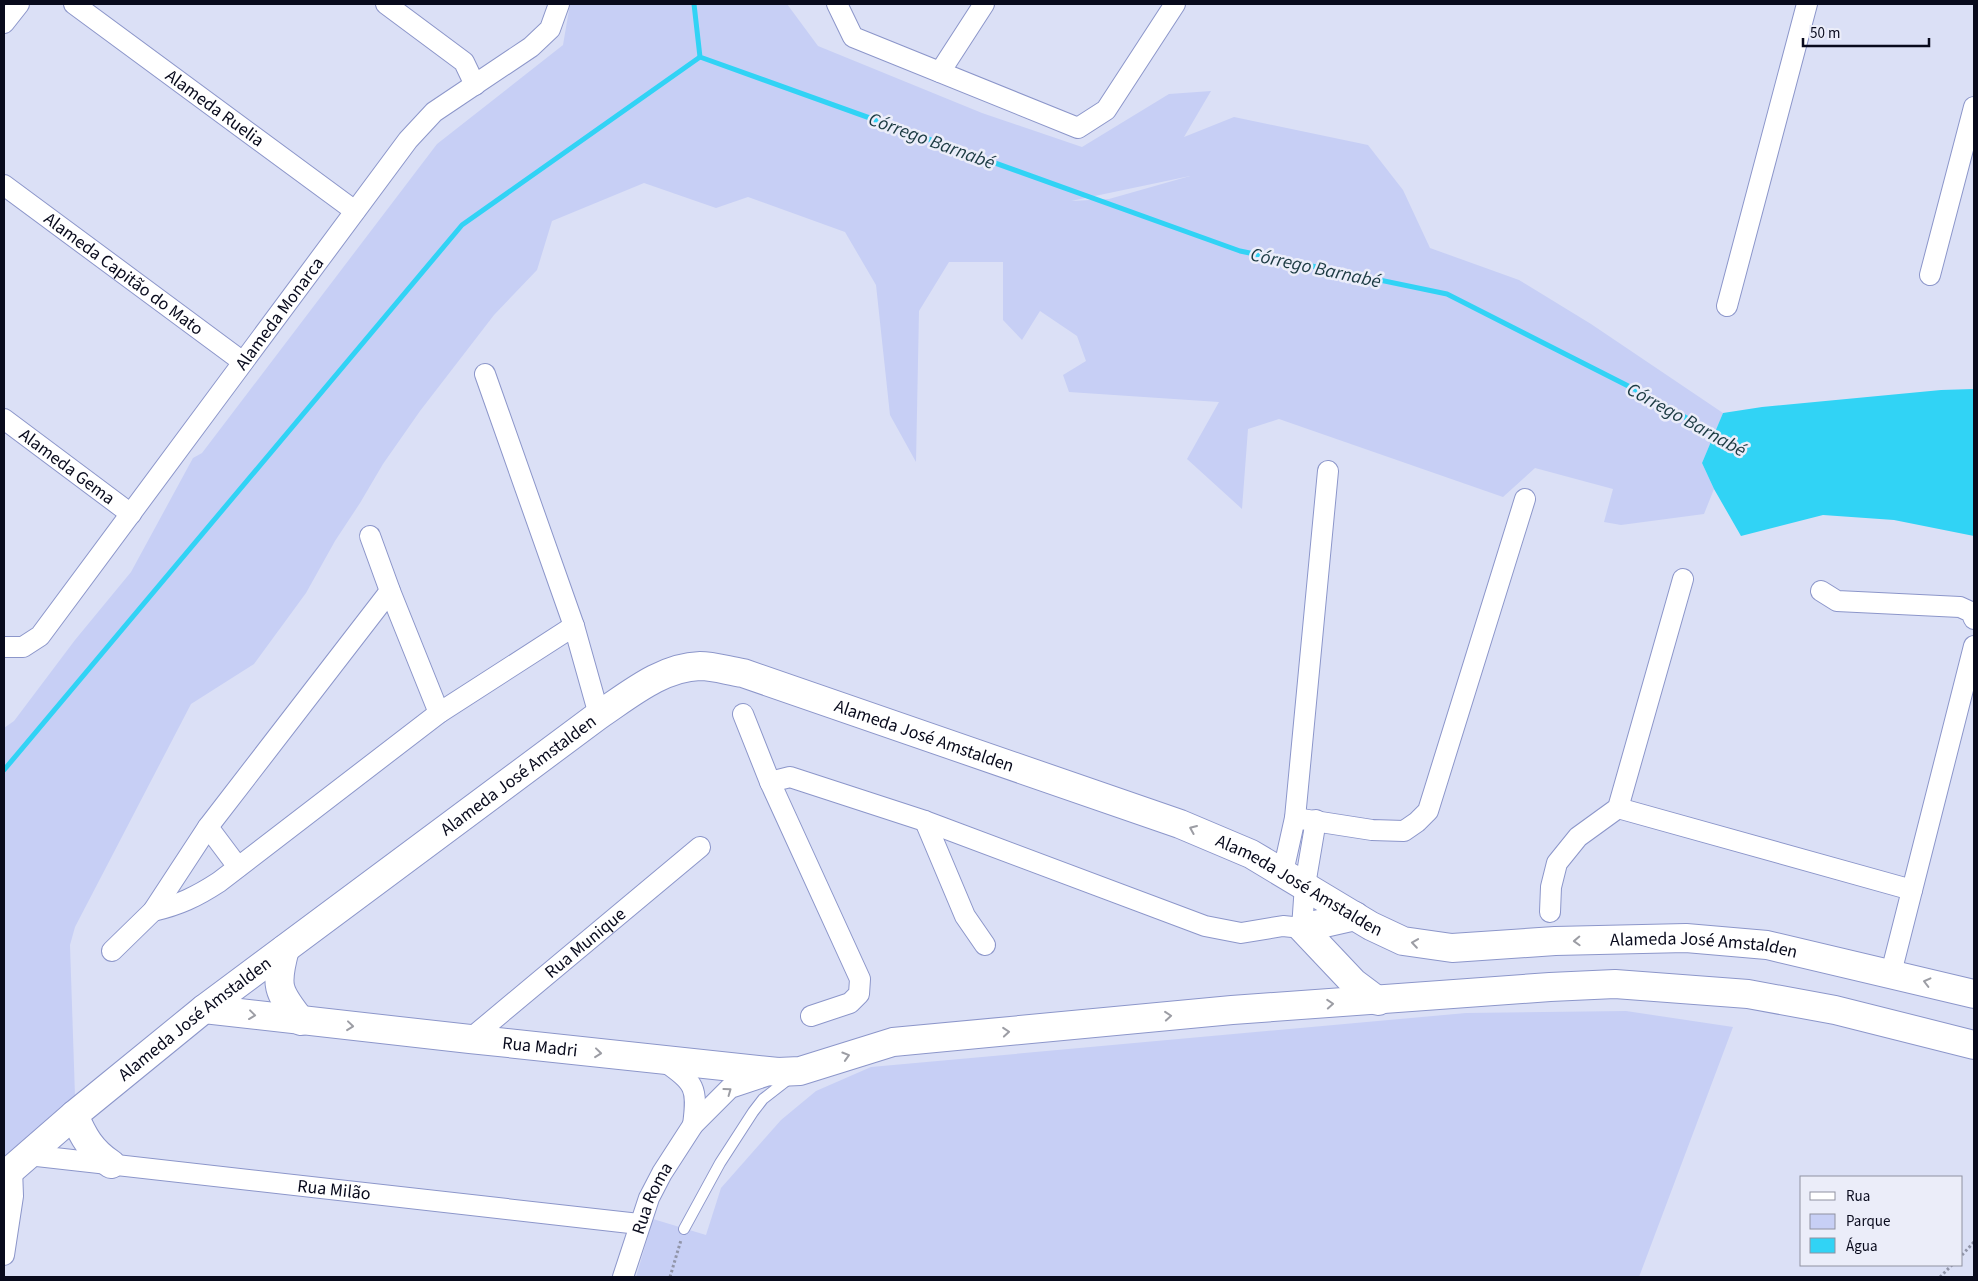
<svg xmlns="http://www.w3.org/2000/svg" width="1978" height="1281" font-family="'Source Sans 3',sans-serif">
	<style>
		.green { fill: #c7cff5; fill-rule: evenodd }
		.water { fill: #31d3f5 }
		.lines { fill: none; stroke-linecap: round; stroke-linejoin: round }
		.stream { stroke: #31d3f5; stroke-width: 5 }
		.lane-casing { stroke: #8c96ca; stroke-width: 12 }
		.street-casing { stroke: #8c96ca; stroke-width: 22 }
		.secondary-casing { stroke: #8c96ca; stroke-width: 30 }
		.path { stroke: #9195a9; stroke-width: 3; stroke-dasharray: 2.5 2.5; stroke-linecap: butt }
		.lane { stroke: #fff; stroke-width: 10 }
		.street { stroke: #fff; stroke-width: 20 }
		.secondary { stroke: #fff; stroke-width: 28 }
		.oneway { stroke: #9c9da4 }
		.labels { text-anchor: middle; stroke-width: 5; stroke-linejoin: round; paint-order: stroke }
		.street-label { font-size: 18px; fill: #080a1c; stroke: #ebedf9 }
		.water-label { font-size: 19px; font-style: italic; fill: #1a3941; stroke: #ebedf9 }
	</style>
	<rect width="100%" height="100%" fill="#dbe0f6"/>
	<g class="green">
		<path d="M570,4H787L818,46L982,113L1082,147L1169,94L1211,91L1184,137L1234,117L1368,145L1403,190L1430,248L1519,280L1591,324L1723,413L1702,463L1714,489L1704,514L1621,525L1604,522L1613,489L1535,468L1503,497L1279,419L1248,429L1242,509L1187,459L1219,402L1069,392L1063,375L1086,361L1077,336L1040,311L1022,340L1003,320V262H949L919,311L916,462L890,415L876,285L845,232L748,197L716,208L644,183L552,221L537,270L494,315L420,411L383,464L360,503L335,541L306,593L254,664L191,704L75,927L70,945L75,1096L4,1178V728L14,721L75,640L131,572L193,458L202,453L437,144L563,45ZM1190,176L1109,199L1071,201Z"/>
		<polygon points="1626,1011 1733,1027 1639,1277 636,1277 653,1219 706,1235 721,1188 781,1120 816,1091 871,1067 1466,1013"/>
	</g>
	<polygon class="water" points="1974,389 1974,536 1894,520 1823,515 1741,536 1714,489 1702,463 1723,413 1762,407 1941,390"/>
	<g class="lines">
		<g class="stream">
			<polyline points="694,4 700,57 1240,251 1447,294 1644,394 1720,437"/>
			<polyline points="4,770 462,225 700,57"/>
		</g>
		<g class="lane-casing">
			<polyline id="lane" points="684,1229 720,1163 753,1112 763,1099 790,1078"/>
		</g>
		<g class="street-casing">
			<g id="street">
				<path id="s1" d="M74,4L355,211"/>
				<polyline points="386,4 464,62 475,85"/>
				<polyline points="837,4 853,37 1078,128 1106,110 1175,4"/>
				<polyline points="4,23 19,4"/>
				<polyline points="940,72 984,4"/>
				<path id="s2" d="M4,185L243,362"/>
				<polyline points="1930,275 1974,107"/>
				<polyline points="1727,306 1807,4"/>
				<polyline points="485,374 574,626 599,715"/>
				<path id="s3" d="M4,419L131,514"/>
				<polyline points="370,536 390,591 439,713"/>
				<polyline points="1821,591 1837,601 1960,607 1971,612 1974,619"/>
				<path id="s4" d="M4,647H23L40,636L408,140L434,112L531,47L550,29L559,4"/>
				<polyline points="743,714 770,782 860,979 859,994 850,1003 811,1016"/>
				<polyline points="770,782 790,777 925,821 1205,926 1241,933 1283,926 1302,928 1305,885 1316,820"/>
				<polyline points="1618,808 1912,890"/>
				<polyline points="1295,818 1372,830 1404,831 1417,822 1428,811 1525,499"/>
				<polyline points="925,821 965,916 985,945"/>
				<polyline points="208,827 238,867"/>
				<polyline points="1283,872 1295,818 1328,471"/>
				<path d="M153,911C179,905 196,897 219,882L439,713L574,626"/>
				<polyline points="1550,912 1551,887 1557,863 1578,837 1618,808 1683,579"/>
				<polyline points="112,951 153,911 208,827 390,591"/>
				<polyline points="1891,973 1974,646"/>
				<path id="s5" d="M470,1039L700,847"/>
				<path d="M664,1061C695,1083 698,1087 693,1125"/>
				<path id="s6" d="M28,1155L639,1224"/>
				<polyline points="4,1255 13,1196 12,1169"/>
				<path id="s7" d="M623,1277L649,1198L662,1173L693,1125L730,1088L772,1074"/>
			</g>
		</g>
		<g class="secondary-casing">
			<g id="secondary">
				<polyline points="1355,916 1302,928 1354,983 1378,1001"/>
				<path d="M285,949C275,986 277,991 301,1021"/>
				<path id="s8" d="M204,1009L470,1039L778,1072L800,1071L893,1042L1232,1010L1550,987L1615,984L1748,994L1835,1010L1974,1045"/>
				<path d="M74,1115C83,1136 91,1151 111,1164"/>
				<path id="s9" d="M4,1174L12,1169L74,1115L204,1009L599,715C629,695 662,667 700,666C714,666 729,671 743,673L1180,824L1251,854L1371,926L1403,941L1452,948L1555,941L1686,938L1767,945L1974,994"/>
			</g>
		</g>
		<g class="path">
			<polyline points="1962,1255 1974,1242"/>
			<polyline points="670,1277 681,1240"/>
			<polyline points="1940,1277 1952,1265"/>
		</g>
		<use href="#lane" class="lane"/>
		<use href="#street" class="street"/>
		<use href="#secondary" class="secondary"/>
	</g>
	<defs><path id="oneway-chevron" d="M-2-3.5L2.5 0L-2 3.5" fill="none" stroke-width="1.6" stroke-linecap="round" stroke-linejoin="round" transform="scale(1.25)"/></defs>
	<g class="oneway">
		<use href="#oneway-chevron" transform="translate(1193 829) rotate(-157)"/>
		<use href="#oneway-chevron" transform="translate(1577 941) rotate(178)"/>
		<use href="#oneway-chevron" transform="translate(1415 943) rotate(-172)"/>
		<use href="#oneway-chevron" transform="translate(1927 982) rotate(-166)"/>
		<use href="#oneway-chevron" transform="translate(1330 1004) rotate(-4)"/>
		<use href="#oneway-chevron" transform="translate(252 1015) rotate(7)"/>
		<use href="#oneway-chevron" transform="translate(1168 1016) rotate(-5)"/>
		<use href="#oneway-chevron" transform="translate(350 1026) rotate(6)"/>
		<use href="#oneway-chevron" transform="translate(1006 1032) rotate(-5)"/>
		<use href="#oneway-chevron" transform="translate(598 1053) rotate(6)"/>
		<use href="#oneway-chevron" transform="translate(846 1056) rotate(-17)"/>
		<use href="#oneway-chevron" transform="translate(728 1091) rotate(-36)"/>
	</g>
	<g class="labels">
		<g class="street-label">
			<text dy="6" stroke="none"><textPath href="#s1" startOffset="175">Alameda Ruelia</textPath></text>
			<text dy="6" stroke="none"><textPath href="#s2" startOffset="149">Alameda Capitão do Mato</textPath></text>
			<text dy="6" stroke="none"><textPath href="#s4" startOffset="441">Alameda Monarca</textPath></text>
			<text dy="6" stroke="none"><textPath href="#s3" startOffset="79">Alameda Gema</textPath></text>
			<text dy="6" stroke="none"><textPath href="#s9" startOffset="1101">Alameda José Amstalden</textPath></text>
			<text dy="6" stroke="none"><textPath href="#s9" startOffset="651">Alameda José Amstalden</textPath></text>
			<text dy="6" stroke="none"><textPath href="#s9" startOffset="1506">Alameda José Amstalden</textPath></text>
			<text dy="6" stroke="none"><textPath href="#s5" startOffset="150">Rua Munique</textPath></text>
			<text dy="6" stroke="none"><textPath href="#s9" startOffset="1926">Alameda José Amstalden</textPath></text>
			<text dy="6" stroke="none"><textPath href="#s9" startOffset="246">Alameda José Amstalden</textPath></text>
			<text dy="6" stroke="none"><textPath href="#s8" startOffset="338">Rua Madri</textPath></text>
			<text dy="6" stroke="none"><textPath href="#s6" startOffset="308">Rua Milão</textPath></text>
			<text dy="6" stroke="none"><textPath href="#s7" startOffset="84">Rua Roma</textPath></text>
		</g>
		<g class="water-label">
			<text transform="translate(932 140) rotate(20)" y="7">Córrego Barnabé</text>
			<text transform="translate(1316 267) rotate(12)" y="7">Córrego Barnabé</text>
			<text transform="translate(1687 419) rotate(29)" y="7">Córrego Barnabé</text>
		</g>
	</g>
	<rect width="1978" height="1281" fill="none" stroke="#080a1c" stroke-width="10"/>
	<rect x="1800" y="1176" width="162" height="90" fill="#ebedf9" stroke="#9092a1"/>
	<rect x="1810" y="1192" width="25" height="8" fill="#ffffff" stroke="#9092a1"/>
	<text x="1846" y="1201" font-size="15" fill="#080a1c">Rua</text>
	<rect x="1810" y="1214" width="25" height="15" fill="#c7cff5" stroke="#9092a1"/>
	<text x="1846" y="1226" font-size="15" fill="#080a1c">Parque</text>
	<rect x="1810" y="1238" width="25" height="15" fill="#31d3f5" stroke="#9092a1"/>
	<text x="1846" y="1251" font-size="15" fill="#080a1c">Água</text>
	<path d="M1803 38v8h126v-8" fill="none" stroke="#080a1c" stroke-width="2.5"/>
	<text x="1810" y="38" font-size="15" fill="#080a1c" stroke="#ebedf9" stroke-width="4" paint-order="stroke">50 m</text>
</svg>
